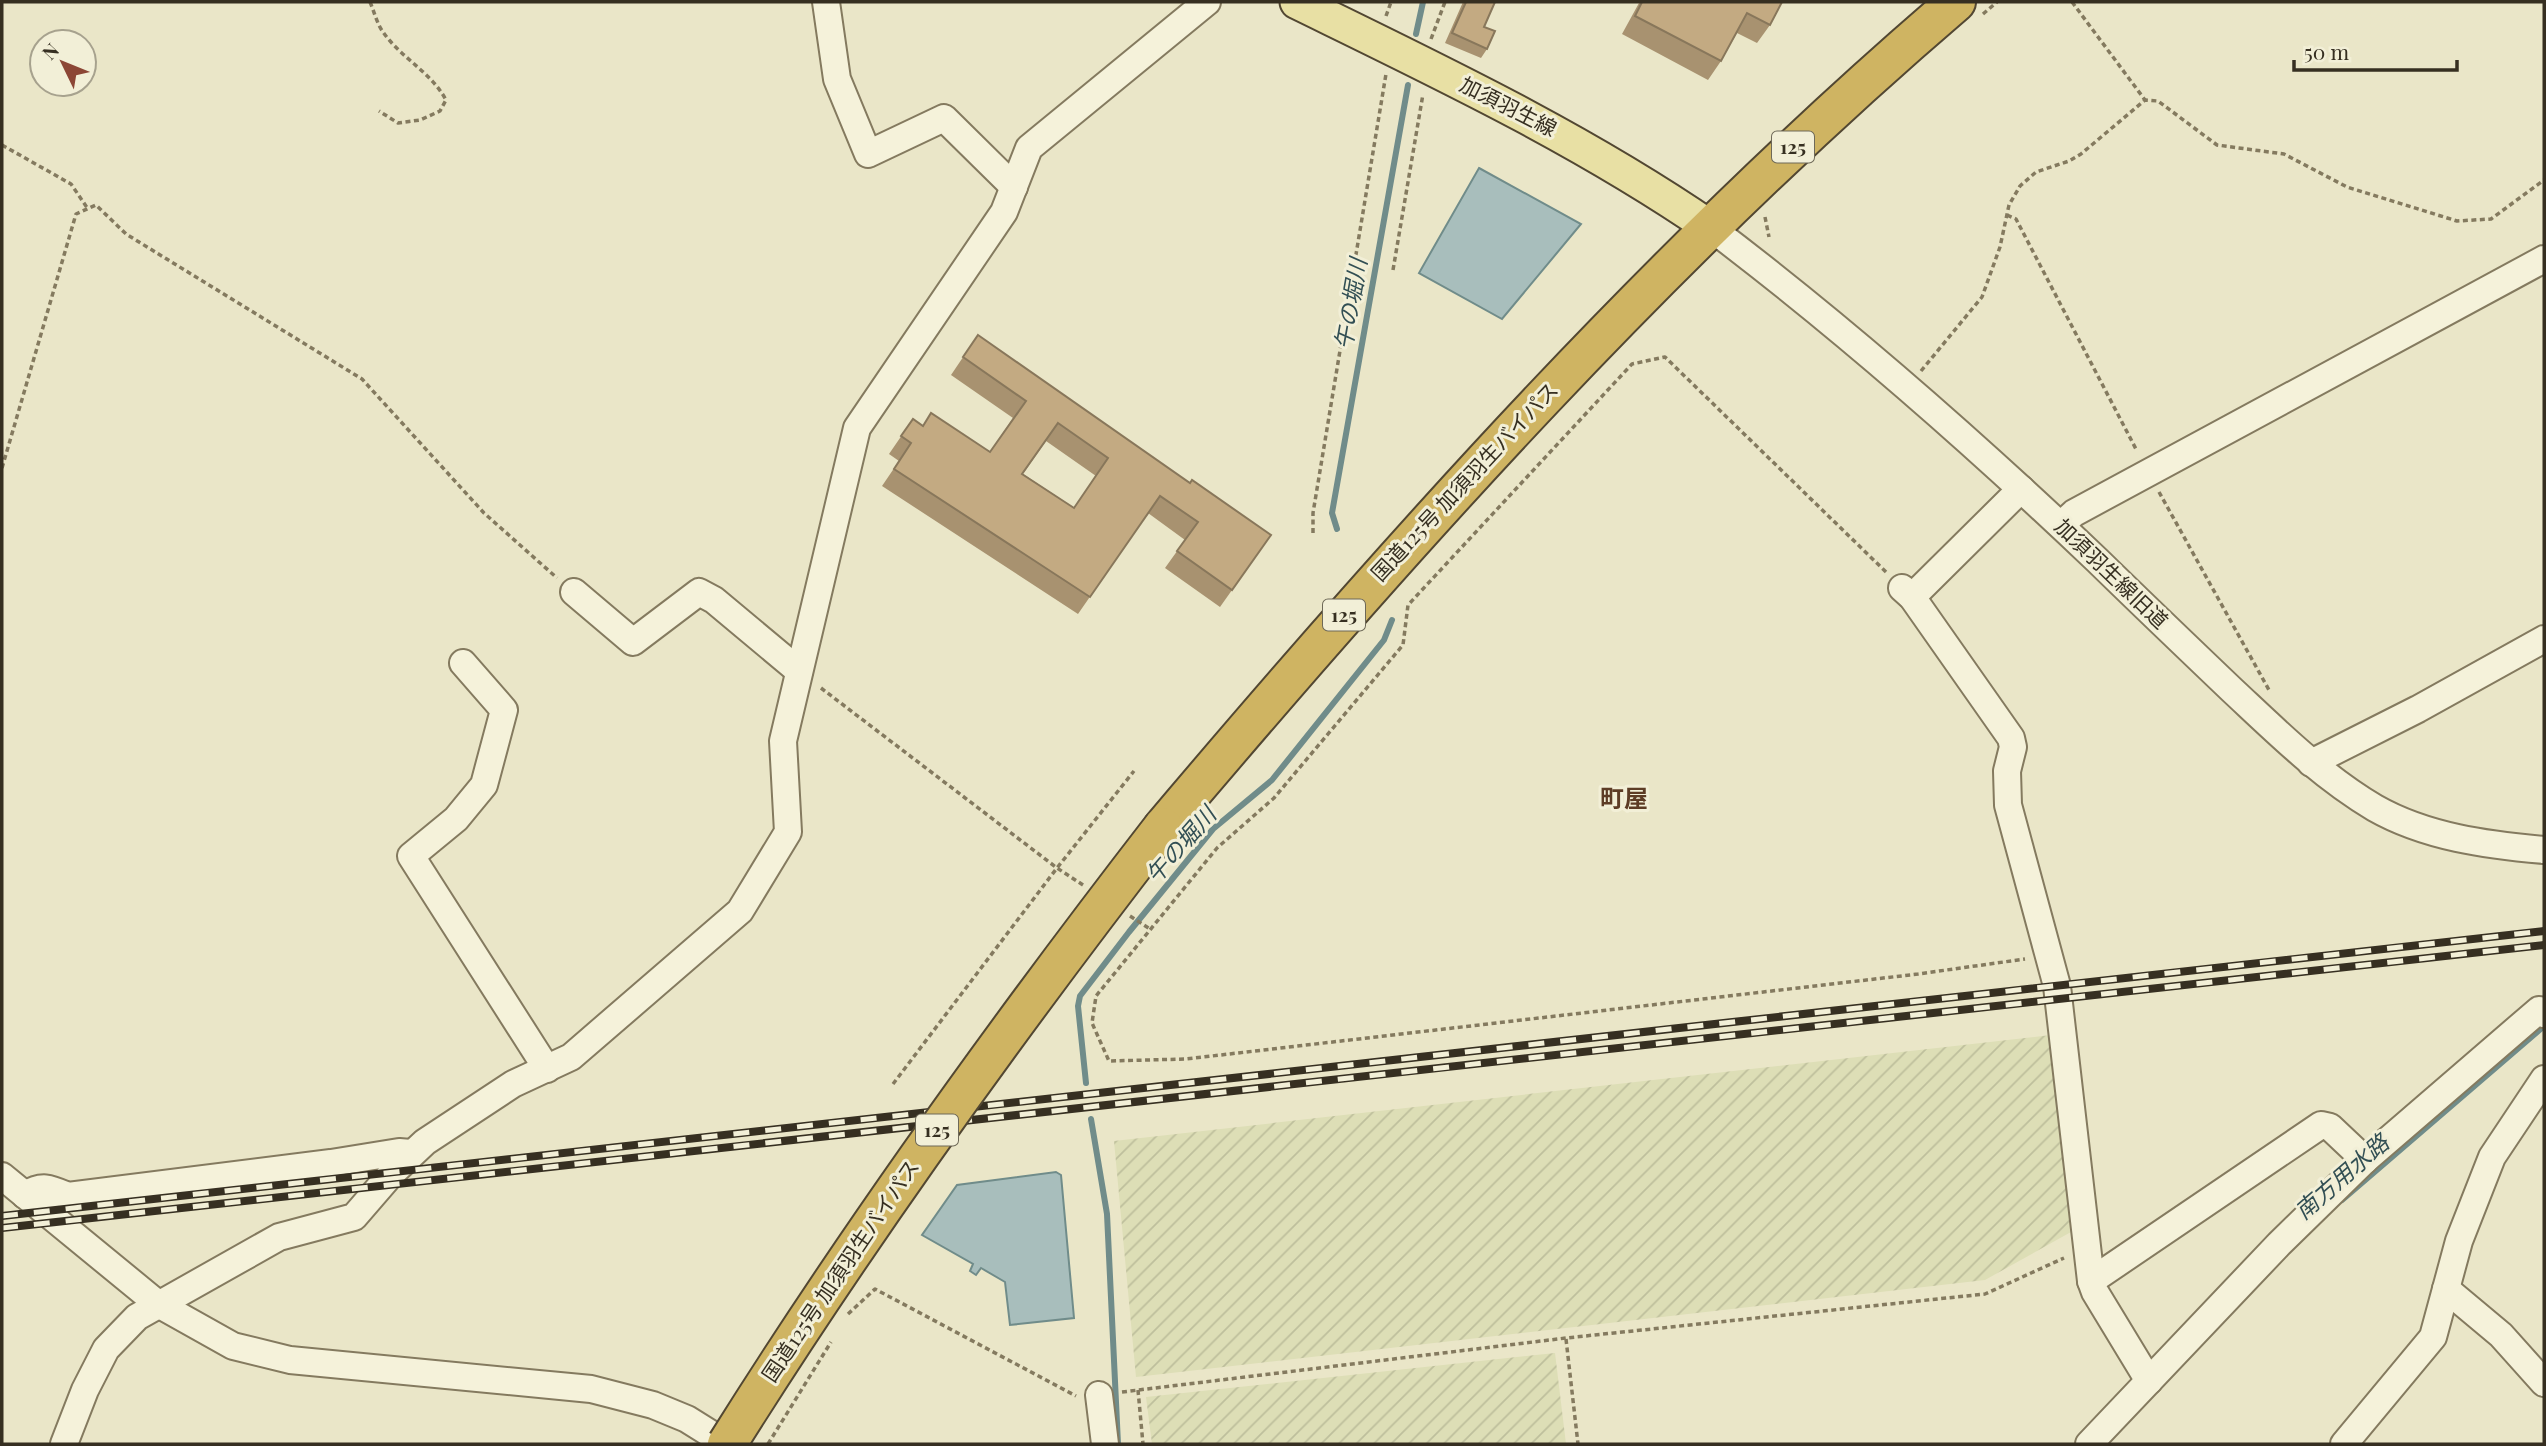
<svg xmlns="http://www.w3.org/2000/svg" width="2546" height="1446" font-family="'Playfair Display','Noto Sans JP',serif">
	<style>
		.farmland { fill: url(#farmland-furrows) }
		.water { fill: #a8bebc; stroke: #708c8a; stroke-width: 2 }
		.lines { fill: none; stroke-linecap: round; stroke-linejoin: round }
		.stream { stroke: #708c8a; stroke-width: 6 }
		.minor-casing { stroke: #847a5f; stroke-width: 30 }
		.major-casing { stroke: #524732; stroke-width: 37 }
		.highway-casing { stroke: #524732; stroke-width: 42 }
		.path { stroke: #847a5f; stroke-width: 3.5; stroke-dasharray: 5 3.5; stroke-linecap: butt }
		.minor { stroke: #f5f2da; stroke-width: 26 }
		.major { stroke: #e8e0a4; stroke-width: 33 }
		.highway { stroke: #cfb462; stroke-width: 38 }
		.rail-casing { stroke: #362f21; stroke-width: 8 }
		.rail { stroke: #f2efd7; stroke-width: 5; stroke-dasharray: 16; stroke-linecap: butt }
		.highway-bridge-casing { stroke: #524732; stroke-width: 42; stroke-linecap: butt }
		.highway-bridge { stroke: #cfb462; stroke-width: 38 }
		.wall { fill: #a89270; fill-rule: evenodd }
		.building { fill: #c3aa82; stroke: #88775b; stroke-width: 2; fill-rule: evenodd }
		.labels { text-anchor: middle; stroke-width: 6; stroke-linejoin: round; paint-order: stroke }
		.shield { fill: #f2efd7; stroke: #6e6958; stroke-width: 2 }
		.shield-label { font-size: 19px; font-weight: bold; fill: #362f21 }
		.street-label { font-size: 21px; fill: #362f21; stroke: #f2efd7 }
		.water-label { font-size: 23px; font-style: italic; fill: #324f54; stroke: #f2efd7 }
		.quarter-label { font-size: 24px; font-weight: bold; fill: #5d3c25; stroke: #f2efd7 }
	</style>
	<defs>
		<pattern id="farmland-furrows" width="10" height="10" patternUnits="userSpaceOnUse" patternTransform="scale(1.75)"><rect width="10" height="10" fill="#dddeb6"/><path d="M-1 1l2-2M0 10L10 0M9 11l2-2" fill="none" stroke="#bebf9c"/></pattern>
	</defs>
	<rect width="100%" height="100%" fill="#eae6c8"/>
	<g class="farmland">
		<polygon points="2051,1035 2071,1232 1985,1280 1136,1377 1114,1141"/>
		<polygon points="1555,1353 1566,1444 1152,1444 1146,1397"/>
	</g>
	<g class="water">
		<polygon points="1479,168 1581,224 1502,319 1419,273"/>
		<polygon points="1056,1172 1061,1175 1074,1318 1010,1325 1005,1282 981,1268 976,1275 970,1271 973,1264 922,1235 957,1185"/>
	</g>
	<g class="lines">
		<g class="stream">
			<polyline points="1416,34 1423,2"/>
			<polyline points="1337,529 1332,513 1408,85"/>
			<polyline points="1086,1083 1078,1006 1080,996 1129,932 1213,829 1272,780 1384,640 1392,620"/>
			<polyline points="1091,1119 1107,1214 1118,1444"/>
			<polyline points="2342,1200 2544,1026"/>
		</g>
		<g class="minor-casing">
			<g id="minor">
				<polyline points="826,2 837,79 868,154 944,118 1014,187"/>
				<path d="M1711,228C1847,331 1974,443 2098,561C2142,604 2187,647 2232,690C2277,732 2321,776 2375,808C2426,837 2487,845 2544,850"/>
				<polyline points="2061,525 2074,513 2544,259"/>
				<polyline points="1902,588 1912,597 2011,738 2013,747 2007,771 2008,805 2057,986 2091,1281"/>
				<polyline points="574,592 633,642 699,592 714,600 799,671"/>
				<polyline points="1912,597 2021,489"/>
				<polyline points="463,663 504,710 484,785 456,819 411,856 547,1069"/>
				<polyline points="2311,763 2418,709 2544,639"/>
				<polyline points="2,1176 158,1304 233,1346 290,1360 591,1389 653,1405 687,1419 727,1444"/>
				<path d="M25,1195C42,1184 50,1188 68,1196L331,1163L399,1152L411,1153"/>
				<polyline points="2446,1289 2501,1335 2544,1383"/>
				<polyline points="2149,1381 2095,1292 2091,1281 2321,1125 2330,1127 2365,1160"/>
				<polyline points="1099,1395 1105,1444"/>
				<polyline points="64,1444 85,1390 106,1349 137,1317 279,1237 354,1217 392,1173 425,1142 513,1084 571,1057 740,911 788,832 783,741 857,428 1004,212 1029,148 1207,2"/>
				<polyline points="2089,1444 2279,1244 2365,1160 2539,1010 2544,1014"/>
				<polyline points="2344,1444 2433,1337 2459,1241 2492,1157 2544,1079"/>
			</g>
		</g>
		<g class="major-casing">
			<path id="major" d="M1297,2C1438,71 1580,138 1711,228"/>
		</g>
		<g class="highway-casing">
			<path id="highway" d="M1163,827C1410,535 1665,251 1956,2"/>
		</g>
		<g class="path">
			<path d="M370,2C374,11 377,24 383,32C401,58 431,72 446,100L440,111L420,120L398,123L379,111"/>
			<polyline points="2072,2 2145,100"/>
			<polyline points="1983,14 1997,2"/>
			<polyline points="1386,16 1391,2"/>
			<polyline points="1431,39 1445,2"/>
			<polyline points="2,145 71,184 88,209"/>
			<polyline points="2007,215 2016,219 2137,451"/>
			<polyline points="1765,217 1769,237"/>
			<polyline points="1393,270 1423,94"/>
			<polyline points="1921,371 1982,297 2000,247 2009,205 2020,186 2036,172 2069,161 2081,154 2145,100 2158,101 2217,145 2284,154 2347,187 2457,221 2491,219 2544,180"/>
			<polyline points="2,468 76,214 96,205 126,234 362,379 484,513 557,578"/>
			<polyline points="2159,492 2269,690"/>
			<polyline points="1313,533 1313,513 1386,74"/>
			<polyline points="1886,572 1665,357 1632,364 1408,605 1403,645 1274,798 1217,848 1096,996 1092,1023 1109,1061 1186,1059 1918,974 2025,959"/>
			<polyline points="821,688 1057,868 1083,885"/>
			<polyline points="1130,916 1150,929"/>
			<polyline points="893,1084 1057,868 1134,771"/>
			<polyline points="848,1314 875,1289 1076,1396"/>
			<polyline points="1566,1339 1578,1444"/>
			<polyline points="1138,1390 1143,1444"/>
			<polyline points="1122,1392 1566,1338 1985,1294 2064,1258"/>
			<polyline points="768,1444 831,1342"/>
		</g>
		<use href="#minor" class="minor"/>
		<use href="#major" class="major"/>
		<use href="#highway" class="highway"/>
		<g class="rail-casing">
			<g id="rail">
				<polyline points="2,1216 2544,931"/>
				<polyline points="2,1228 2544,945"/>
			</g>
		</g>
		<use href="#rail" class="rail"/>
		<g class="highway-bridge-casing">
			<path id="highway-bridge" d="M727,1444C861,1230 1009,1026 1163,827"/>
		</g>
		<use href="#highway-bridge" class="highway-bridge"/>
	</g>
	<g class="wall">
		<polygon points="1463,2 1495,2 1484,27 1487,49 1481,58 1445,43"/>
		<polygon points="1636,2 1782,2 1770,25 1757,43 1737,33 1721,61 1708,80 1622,34 1639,3"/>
		<path d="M978,335L1190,483L1271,535L1220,607L1165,568L1185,540L1148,513L1078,614L882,486L899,461L889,454L913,419L922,425L990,452L1013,418L951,375ZM1046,441L1096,476L1074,508L1023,474Z"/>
	</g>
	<g class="building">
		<polygon points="1466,2 1495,2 1484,27 1495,31 1487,49 1452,33"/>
		<polygon points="1642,2 1782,2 1770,25 1747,13 1721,61 1635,16"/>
		<path d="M978,335L1190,483L1192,480L1271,535L1232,590L1177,551L1198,522L1160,496L1090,597L894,469L911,443L901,436L913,419L923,426L931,413L990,452L1026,401L963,357ZM1058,423L1108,458L1074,508L1022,474Z"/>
	</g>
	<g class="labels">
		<g class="shield">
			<rect x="1772" y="131.5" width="42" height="31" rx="5"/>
			<rect x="1323" y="599.5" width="42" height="31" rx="5"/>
			<rect x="916" y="1114.5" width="42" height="31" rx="5"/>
		</g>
		<g class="shield-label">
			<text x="1793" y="154">125</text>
			<text x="1344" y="622">125</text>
			<text x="937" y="1137">125</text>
		</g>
		<g class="street-label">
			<text transform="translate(1508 107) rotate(27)" y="7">加須羽生線</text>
			<text transform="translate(1465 482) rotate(-47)" y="7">国道125号 加須羽生バイパス</text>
			<text transform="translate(2111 574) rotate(44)" y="7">加須羽生線旧道</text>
			<text transform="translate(841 1271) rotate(-56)" y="7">国道125号 加須羽生バイパス</text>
		</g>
		<g class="water-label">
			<text transform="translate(1351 304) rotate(-80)" y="8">午の堀川</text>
			<text transform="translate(1181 845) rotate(-49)" y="8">午の堀川</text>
			<text transform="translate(2342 1177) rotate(-41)" y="8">南方用水路</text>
		</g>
		<g class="quarter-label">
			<text x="1624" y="807">町屋</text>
		</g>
	</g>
	<rect width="2546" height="1446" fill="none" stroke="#362f21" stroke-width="7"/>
	<g transform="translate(63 63) rotate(313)"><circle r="33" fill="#f2efd7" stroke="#a7a28e" stroke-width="2"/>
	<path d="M0-5L12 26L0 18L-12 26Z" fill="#8c4635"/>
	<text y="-10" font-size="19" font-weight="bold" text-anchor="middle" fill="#362f21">N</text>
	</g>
	<path d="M2294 60v10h163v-10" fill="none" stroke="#362f21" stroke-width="3.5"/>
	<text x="2304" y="60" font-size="21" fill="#362f21" stroke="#f2efd7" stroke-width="5" paint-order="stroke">50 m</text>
</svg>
